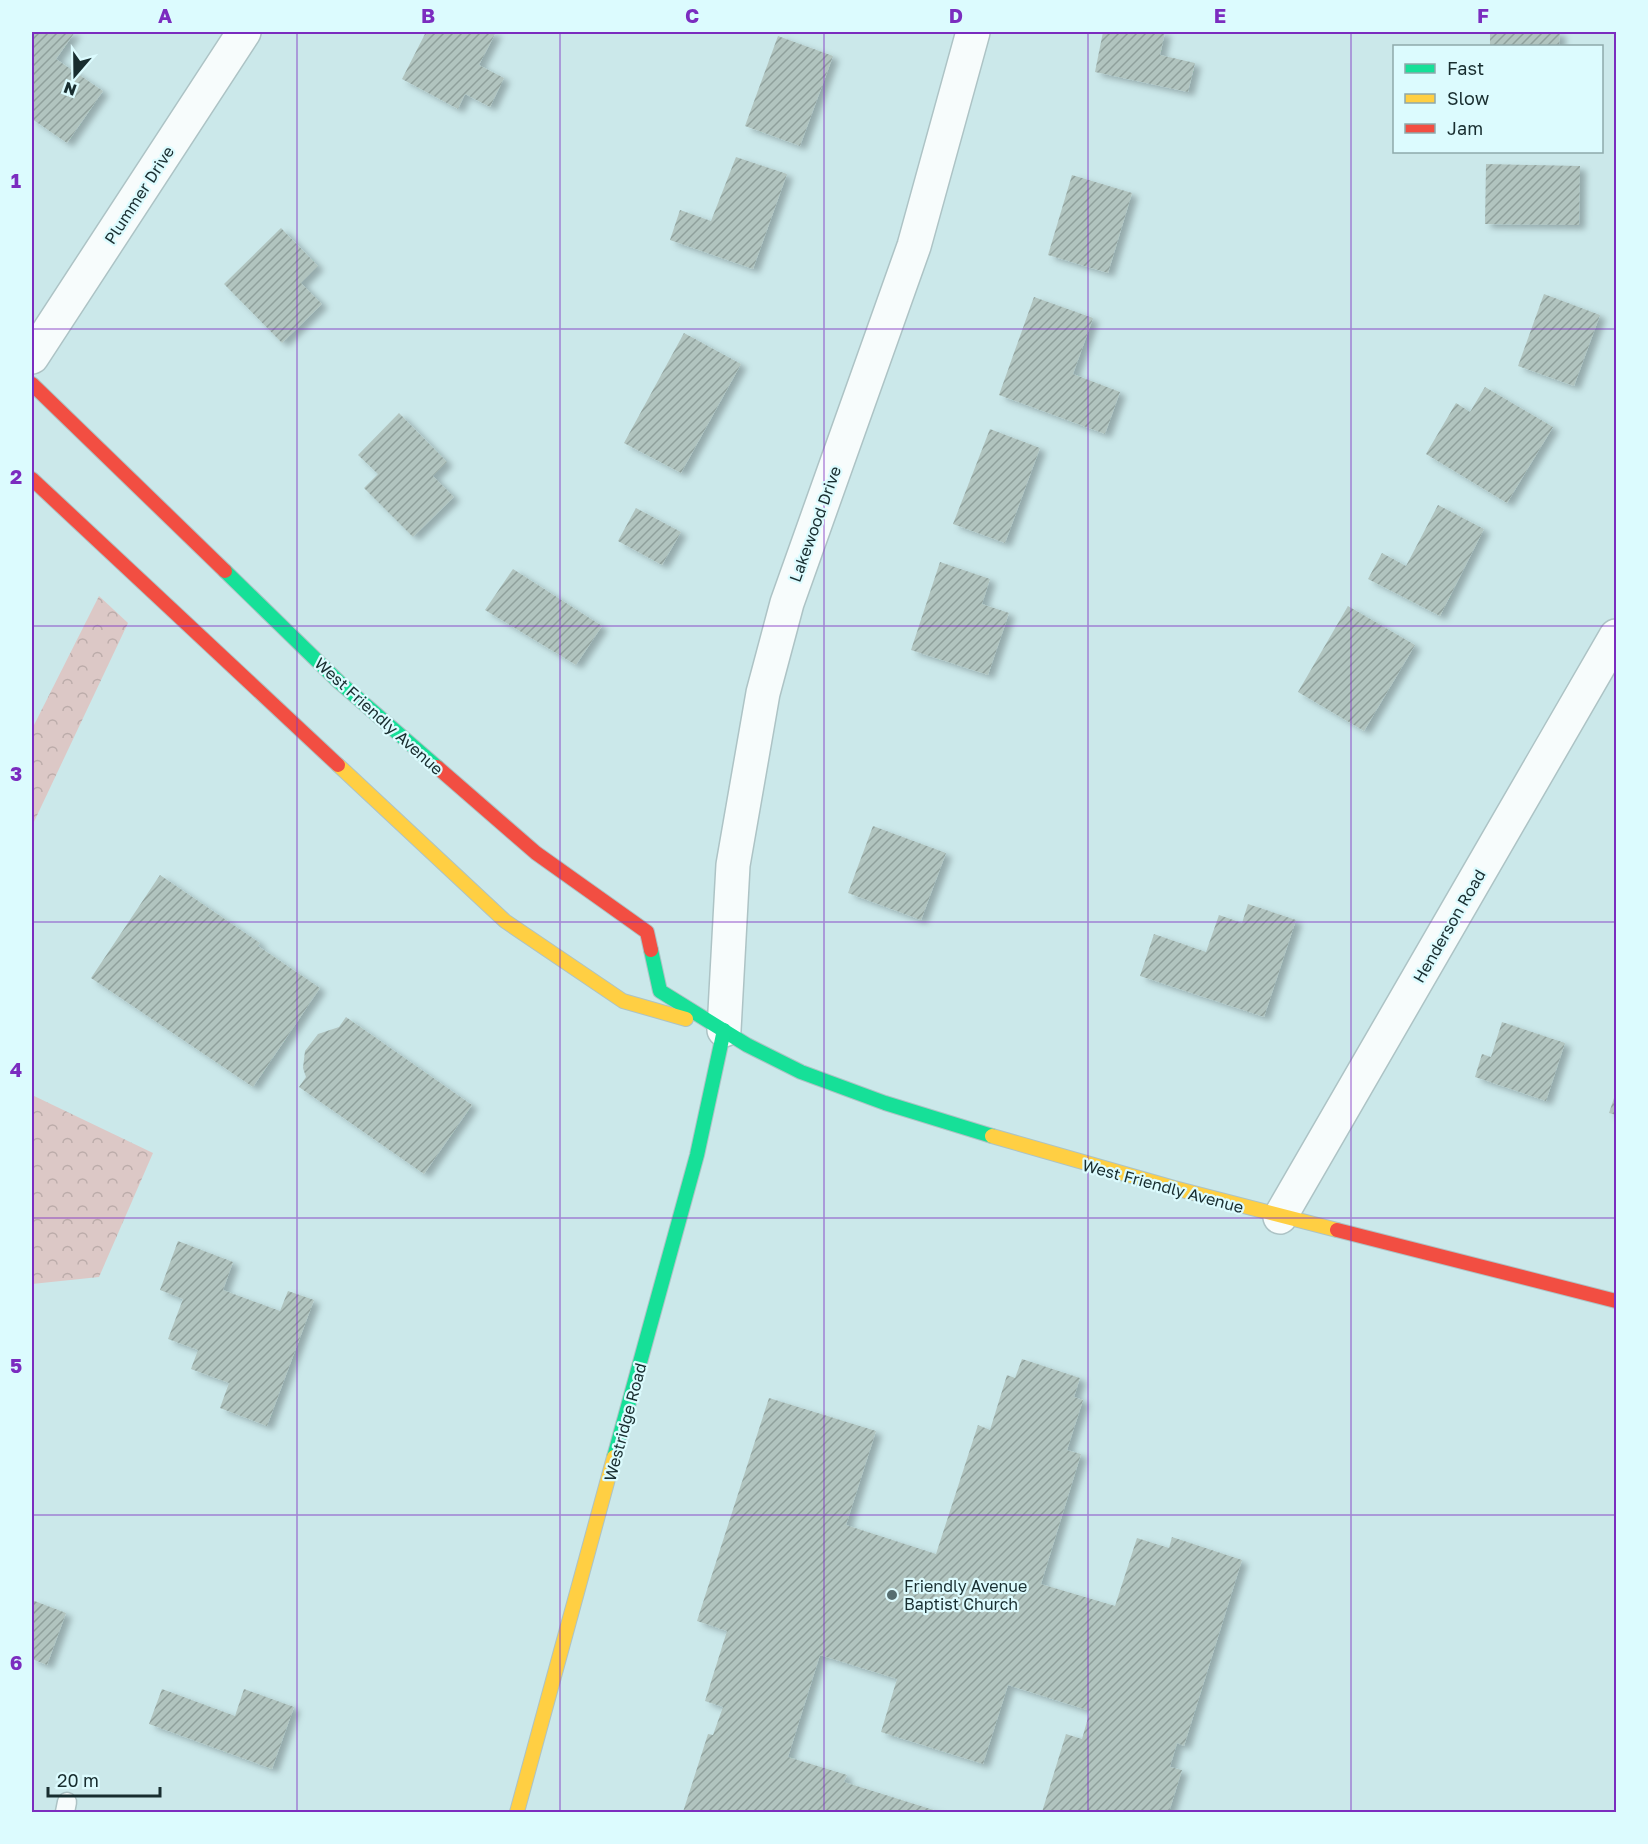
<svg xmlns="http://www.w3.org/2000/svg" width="1648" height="1844" font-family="'Golos Text',sans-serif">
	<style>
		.forest { fill: url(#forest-crowns) }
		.building { fill: url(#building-hatch); filter: url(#shadow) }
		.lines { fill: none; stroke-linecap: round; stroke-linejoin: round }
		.lane-casing { stroke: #adc3c5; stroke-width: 21 }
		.street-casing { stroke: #adc3c5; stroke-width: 36 }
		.fast-casing { stroke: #adc3c5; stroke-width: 16 }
		.slow-casing { stroke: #adc3c5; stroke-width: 16 }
		.jam-casing { stroke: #adc3c5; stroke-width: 16 }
		.lane { stroke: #f7fcfc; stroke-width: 18 }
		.street { stroke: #f7fcfc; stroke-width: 33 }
		.fast { stroke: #16e098; stroke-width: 14 }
		.slow { stroke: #ffcf43; stroke-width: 14 }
		.jam { stroke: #f24e42; stroke-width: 14 }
		.grid { fill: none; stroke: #7b2cbf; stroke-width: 1.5; stroke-opacity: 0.55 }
		.poi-dot { fill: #576e70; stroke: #dcfbfe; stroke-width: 2 }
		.labels { text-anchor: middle; stroke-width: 4.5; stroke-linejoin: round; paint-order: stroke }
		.street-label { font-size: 16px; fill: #182d2f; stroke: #dcfbfe }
		.poi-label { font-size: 16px; fill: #182d2f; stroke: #dcfbfe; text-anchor: start }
		.neatline { fill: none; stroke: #7b2cbf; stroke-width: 2 }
		.grid-label { font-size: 20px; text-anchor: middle; font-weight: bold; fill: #7b2cbf }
	</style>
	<defs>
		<pattern id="forest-crowns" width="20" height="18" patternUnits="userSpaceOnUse" patternTransform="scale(1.5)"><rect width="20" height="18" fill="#dcc8c6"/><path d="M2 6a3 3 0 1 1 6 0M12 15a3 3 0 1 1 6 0" fill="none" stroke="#bcacaa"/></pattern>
		<pattern id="building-hatch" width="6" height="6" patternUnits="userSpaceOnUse" patternTransform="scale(1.5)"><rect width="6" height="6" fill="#b1c4bf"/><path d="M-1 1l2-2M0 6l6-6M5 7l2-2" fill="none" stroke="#8fa09c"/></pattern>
		<filter id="shadow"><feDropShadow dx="6" dy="4" stdDeviation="3" flood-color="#0004"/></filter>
	</defs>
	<rect width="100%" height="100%" fill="#cbe8ea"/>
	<g class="forest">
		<polygon points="99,596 128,623 32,826 32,729"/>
		<polygon points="32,1095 153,1153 99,1277 32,1284"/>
	</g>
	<g class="building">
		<polygon points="32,32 75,32 56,59 103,91 67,143 32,119"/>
		<polygon points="426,32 496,32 479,65 504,78 490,107 465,94 458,109 402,79"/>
		<polygon points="1103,32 1165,32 1160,55 1195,63 1188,92 1095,72"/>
		<polygon points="1490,32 1560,32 1559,46 1490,46"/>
		<polygon points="778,36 833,56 800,146 745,126"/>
		<polygon points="736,157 787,174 753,269 670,240 680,210 711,221"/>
		<polygon points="1486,164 1580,166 1579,225 1485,224"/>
		<polygon points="1072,175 1132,193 1108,273 1048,255"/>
		<polygon points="281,228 318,266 301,283 322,304 282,343 224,284"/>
		<polygon points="1544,294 1600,315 1574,386 1518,366"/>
		<polygon points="1034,297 1093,318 1073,374 1120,392 1105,434 999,395"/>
		<polygon points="684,333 741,364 681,473 624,443"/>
		<polygon points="1485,387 1553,427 1507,503 1426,454 1456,403 1470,412"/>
		<polygon points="399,413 447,462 433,476 454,497 413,537 364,488 378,474 358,455"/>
		<polygon points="990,429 1040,448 1005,543 953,524"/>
		<polygon points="1438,505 1484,529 1440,616 1368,579 1382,553 1406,566"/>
		<polygon points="636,508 681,532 662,565 618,541"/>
		<polygon points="940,562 990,579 982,604 1009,613 988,675 911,650"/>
		<polygon points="513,569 602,626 576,665 485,610"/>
		<polygon points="1348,606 1415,645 1364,731 1298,692"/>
		<polygon points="873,826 946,853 921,920 848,893"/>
		<polygon points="160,875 260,943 258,946 320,988 253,1087 91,978"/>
		<polygon points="1248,904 1296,920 1264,1017 1140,976 1154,934 1206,952 1219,915 1242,923"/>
		<polygon points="346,1017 472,1105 424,1174 299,1087 306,1077 303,1068 305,1051 318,1034 339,1027"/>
		<polygon points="1502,1022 1565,1043 1546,1101 1475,1077 1482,1054 1491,1057"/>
		<polygon points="1616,1092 1616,1115 1609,1113"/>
		<polygon points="178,1241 233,1262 223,1290 280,1311 288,1291 314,1300 267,1426 220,1408 229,1383 191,1369 198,1350 168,1339 183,1299 160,1290"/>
		<polygon points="1022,1359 1080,1378 1074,1397 1083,1400 1067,1450 1081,1454 1041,1584 1115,1606 1137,1538 1169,1548 1172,1537 1242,1560 1184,1746 1177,1743 1170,1767 1182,1770 1169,1812 1042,1812 1066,1734 1082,1739 1090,1711 1008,1685 983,1764 881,1732 897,1679 820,1655 788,1757 847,1775 844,1782 940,1812 683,1812 708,1734 713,1735 723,1707 705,1701 727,1631 697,1621 769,1398 876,1431 846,1525 936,1554 978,1425 990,1430 1007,1375 1015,1378"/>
		<polygon points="32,1600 66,1613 47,1665 32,1659"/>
		<polygon points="162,1689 235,1716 244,1689 294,1707 272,1769 149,1724"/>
	</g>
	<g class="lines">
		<g class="lane-casing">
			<polyline id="lane" points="65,1812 67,1802"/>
		</g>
		<g class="street-casing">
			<g id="street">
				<polyline points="32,357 244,32"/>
				<polyline points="724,1030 733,865 763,693 787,603 914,246 973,32"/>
				<polyline points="1280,1217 1616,636"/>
			</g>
		</g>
		<g class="fast-casing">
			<g id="fast">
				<polyline points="225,571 339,682 437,767"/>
				<polyline points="651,950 660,991 747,1045 801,1072 885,1103 992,1136"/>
				<polyline points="614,1457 697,1155 724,1030"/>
			</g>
		</g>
		<g class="slow-casing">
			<g id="slow">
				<polyline points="338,765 505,921 623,1001 686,1019"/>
				<polyline points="992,1136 1174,1188 1337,1230"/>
				<polyline points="517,1812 614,1457"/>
			</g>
		</g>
		<g class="jam-casing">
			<g id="jam">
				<polyline points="32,384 225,571"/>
				<polyline points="32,479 338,765"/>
				<polyline points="437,767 536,853 647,932 651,950"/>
				<polyline points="1337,1230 1616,1301"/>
			</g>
		</g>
		<use href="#lane" class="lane"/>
		<use href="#street" class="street"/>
		<use href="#fast" class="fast"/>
		<use href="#slow" class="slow"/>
		<use href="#jam" class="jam"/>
	</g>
	<path class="grid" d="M297,32V1812M560,32V1812M824,32V1812M1088,32V1812M1351,32V1812M32,329H1616M32,626H1616M32,922H1616M32,1218H1616M32,1515H1616"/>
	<circle class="poi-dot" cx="892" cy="1595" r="6"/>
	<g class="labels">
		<g class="street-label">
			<text transform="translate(139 195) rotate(-57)" y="6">Plummer Drive</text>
			<text transform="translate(815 524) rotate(-70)" y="6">Lakewood Drive</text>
			<text transform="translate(379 716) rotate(42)" y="6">West Friendly Avenue</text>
			<text transform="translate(1449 926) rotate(-60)" y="6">Henderson Road</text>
			<text transform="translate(1163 1186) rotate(15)" y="6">West Friendly Avenue</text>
			<text transform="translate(625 1422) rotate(-75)" y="6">Westridge Road</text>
		</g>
		<g class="poi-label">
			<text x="904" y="1592">Friendly Avenue<tspan x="904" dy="18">Baptist Church</tspan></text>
		</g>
	</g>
	<rect width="1648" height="1844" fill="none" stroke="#dcfbfe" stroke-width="66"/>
	<rect x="1393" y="45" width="210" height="108" fill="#dcfbfe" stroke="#8ea9ab" stroke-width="1.5"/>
	<rect x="1405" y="64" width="30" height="9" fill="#16e098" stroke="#8ea9ab" stroke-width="1.5"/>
	<text x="1447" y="75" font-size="18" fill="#182d2f">Fast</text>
	<rect x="1405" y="94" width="30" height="9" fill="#ffcf43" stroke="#8ea9ab" stroke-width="1.5"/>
	<text x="1447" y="105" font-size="18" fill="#182d2f">Slow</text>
	<rect x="1405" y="124" width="30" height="9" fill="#f24e42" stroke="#8ea9ab" stroke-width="1.5"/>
	<text x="1447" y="135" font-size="18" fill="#182d2f">Jam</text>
	<g transform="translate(75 75) rotate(200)" stroke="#dcfbfe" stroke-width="4.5" paint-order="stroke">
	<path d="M0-4.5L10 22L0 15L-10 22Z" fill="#182d2f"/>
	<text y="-9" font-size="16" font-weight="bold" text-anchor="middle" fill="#182d2f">N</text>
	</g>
	<path d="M48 1787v9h112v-9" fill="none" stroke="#182d2f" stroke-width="3"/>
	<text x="57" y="1787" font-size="18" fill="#182d2f" stroke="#dcfbfe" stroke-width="4.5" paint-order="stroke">20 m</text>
	<rect x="33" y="33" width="1582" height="1778" class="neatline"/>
	<g class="grid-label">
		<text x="165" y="23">A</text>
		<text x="428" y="23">B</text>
		<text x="692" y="23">C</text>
		<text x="956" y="23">D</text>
		<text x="1220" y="23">E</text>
		<text x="1483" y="23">F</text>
		<text x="16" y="188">1</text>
		<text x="16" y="484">2</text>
		<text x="16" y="781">3</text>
		<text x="16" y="1077">4</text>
		<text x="16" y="1373">5</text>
		<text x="16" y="1670">6</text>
	</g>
</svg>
